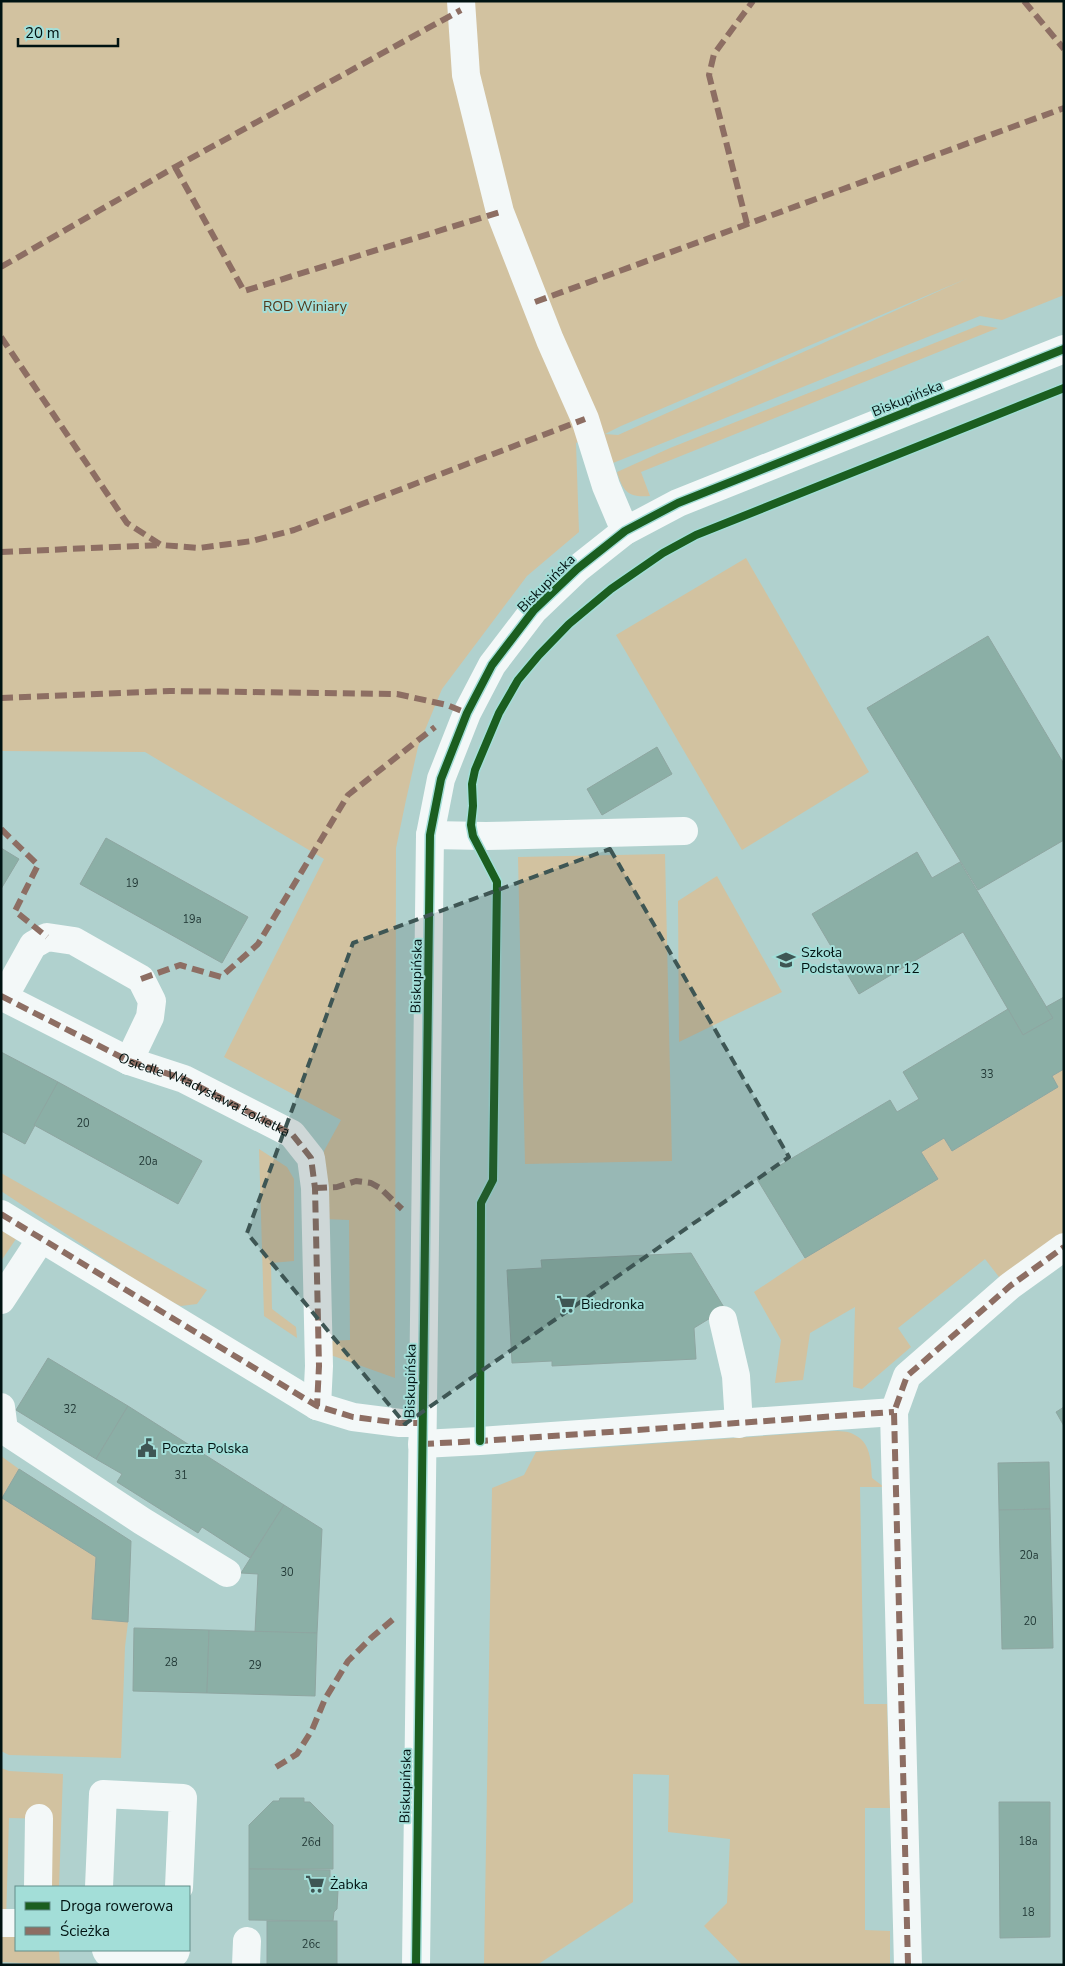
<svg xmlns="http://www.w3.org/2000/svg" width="1065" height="1966" font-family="'Nunito Sans',sans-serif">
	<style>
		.green { fill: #d2c2a0; fill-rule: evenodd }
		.building { fill: #8bafa6; stroke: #8ea6a1 }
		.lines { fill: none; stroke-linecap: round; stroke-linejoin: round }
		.minor { stroke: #f3f8f8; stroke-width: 28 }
		.quiet { stroke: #8d6e63; stroke-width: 6; stroke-dasharray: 12 6; stroke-linecap: butt }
		.cycleway-casing { stroke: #a3ded8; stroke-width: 11 }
		.cycleway { stroke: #1b5e20; stroke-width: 8 }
		.marked { fill: #3e5654; fill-opacity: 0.2; stroke: #3e5654; stroke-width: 4; stroke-dasharray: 10 6; stroke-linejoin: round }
		.labels { text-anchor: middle; stroke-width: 4; stroke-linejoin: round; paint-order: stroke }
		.number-label { font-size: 11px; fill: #233a37 }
		.park-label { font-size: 14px; fill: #513719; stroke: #a3ded8 }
		.street-label { font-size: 14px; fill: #001312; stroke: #a3ded8 }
		.poi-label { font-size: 14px; fill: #001312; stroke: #a3ded8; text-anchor: start }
	</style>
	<rect width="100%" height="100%" fill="#b0d1ce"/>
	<g class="green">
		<path d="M1,1H1064V295L1002,320L980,316L613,463L604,434L591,436L576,443L579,532L527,576L442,689L418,747L406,800L396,848L395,1378L325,1353V1341L350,1340L349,1220L324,1219V1151L341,1120L224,1057L324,859L145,752L1,751ZM968,278L618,435L605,434L621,426Z"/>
		<path d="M980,325L998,328L641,472L650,496C629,498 623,492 617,472L670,448Z"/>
		<polygon points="746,558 869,772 742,850 616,635"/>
		<polygon points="665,854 672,1161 525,1164 518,857"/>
		<polygon points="717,876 782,992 679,1042 678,901"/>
		<polygon points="1064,1069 1064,1236 999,1277 985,1259 898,1328 911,1347 862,1389 853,1387 855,1307 810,1333 803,1380 775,1383 781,1340 754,1292 805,1258 937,1179 921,1152 944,1138 952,1151 1058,1087 1052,1076"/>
		<polygon points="259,1149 287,1167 294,1179 294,1261 271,1263 272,1309 296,1327 297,1338 264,1316"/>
		<polygon points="1,1173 207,1290 197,1304 181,1306 163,1298 1,1191"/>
		<polygon points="1,1230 16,1239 1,1261"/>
		<path d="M833,1431C839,1431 848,1431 853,1434C871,1442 871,1461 872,1478L884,1487H860L864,1704H887L890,1808H865V1930L890,1931V1965H742L704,1926L727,1903L730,1839L668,1832L669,1775L633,1774V1902L537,1965H484L492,1488L524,1475L536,1452Z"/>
		<polygon points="1,1456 19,1469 2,1498 96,1557 92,1619 128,1622 125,1647 121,1758 9,1755 1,1751"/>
		<polygon points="1,1768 9,1771 63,1774 59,1887 51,1887 53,1819 9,1818 6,1923 1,1923"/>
		<polygon points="1,1926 16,1926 16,1950 59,1950 60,1965 1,1962"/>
	</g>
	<g class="building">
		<polygon points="988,636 1064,764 1064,840 978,890 867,708"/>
		<polygon points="657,747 672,774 602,815 587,789"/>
		<polygon points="106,838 248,917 222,963 80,884"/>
		<polygon points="1,848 19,859 1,889"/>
		<polygon points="917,852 932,878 960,862 1053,1018 1023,1035 963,932 859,994 812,914"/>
		<polygon points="1064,997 1064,1069 1052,1076 1058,1087 952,1151 944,1138 921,1152 938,1179 805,1258 757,1179 890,1100 897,1112 919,1099 903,1072 1008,1009 1023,1035 1053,1018 1046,1007"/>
		<polygon points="1,1052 58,1082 25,1144 1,1131"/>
		<polygon points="58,1082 202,1161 178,1204 34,1125"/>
		<polygon points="691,1253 725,1309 694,1328 696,1359 552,1366 552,1361 512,1363 507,1270 542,1268 541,1260"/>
		<polygon points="48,1358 128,1406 96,1459 16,1410"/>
		<polygon points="128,1406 284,1505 250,1558 202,1527 198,1533 117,1482 122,1474 96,1459"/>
		<polygon points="1064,1407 1064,1426 1056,1412"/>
		<polygon points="1049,1462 1050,1509 999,1510 998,1463"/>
		<polygon points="19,1469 131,1541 128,1622 92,1619 96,1557 2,1498"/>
		<polygon points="284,1505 322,1529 317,1633 255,1632 258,1574 241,1573"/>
		<polygon points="1050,1509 1053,1648 1002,1649 999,1510"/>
		<polygon points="134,1628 209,1630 207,1693 133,1691"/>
		<polygon points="209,1630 317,1633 315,1696 207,1693"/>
		<polygon points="280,1798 304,1798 304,1802 310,1802 333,1825 333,1869 249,1869 249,1825 273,1801 279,1801"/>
		<polygon points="999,1802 1050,1802 1050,1937 1000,1938"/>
		<polygon points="249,1869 330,1870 330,1880 335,1880 335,1887 338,1890 337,1909 334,1912 333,1921 249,1920"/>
		<rect x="267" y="1921" width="70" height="44"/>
	</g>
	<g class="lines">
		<g class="minor">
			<polyline points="461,1 466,75 500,212 550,340 585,419 606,486 625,531"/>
			<polyline points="430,835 486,836 684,831"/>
			<polyline points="1,996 129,1061 184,1079 292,1134 311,1158 315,1188 319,1366 317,1406"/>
			<polyline points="4,997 33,945 47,937 74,941 141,979 152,1001 150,1017 129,1061"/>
			<polyline points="1,1214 317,1406 353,1417 400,1423 422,1423"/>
			<polyline points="1,1300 41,1239"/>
			<polyline points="723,1320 736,1376 739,1424"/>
			<polyline points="1,1407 4,1430 142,1521 227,1573"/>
			<polyline points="422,1444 480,1441 894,1412"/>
			<polyline points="38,1887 39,1818"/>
			<polyline points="99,1887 103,1794 183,1798 179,1887"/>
			<polyline points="1,1923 16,1923"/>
			<polyline points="106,1950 107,1952 175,1953 176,1950"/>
			<polyline points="246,1965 247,1941"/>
			<polyline points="416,1965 430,835 441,779 467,713 492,665 534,610 577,569 625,531 678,503 1064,349"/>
			<polyline points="908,1965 894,1412 907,1376 1010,1286 1064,1247"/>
		</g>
		<g class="quiet">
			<polyline points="1024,1 1064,49"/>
			<polyline points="175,167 244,291 500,212"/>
			<polyline points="747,224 709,75 714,54 753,1"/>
			<polyline points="1,267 175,167 461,10"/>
			<polyline points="535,302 1064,108"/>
			<polyline points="1,337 127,523 161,545 199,548 252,541 294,530 585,419"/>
			<polyline points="1,552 161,545"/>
			<polyline points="1,698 170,691 397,694 447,705 467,713"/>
			<polyline points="1,829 38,865 15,911 47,937"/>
			<polyline points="141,979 180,965 221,977 258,944 348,795 435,727"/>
			<path id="s1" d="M1,996L129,1061L184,1079L292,1134L311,1158L315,1188L319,1366L317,1406"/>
			<polyline points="315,1188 337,1187 356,1181 371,1183 380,1188 402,1209"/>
			<polyline points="1,1214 317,1406 353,1417 400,1423 422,1423"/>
			<polyline points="422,1444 480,1441 894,1412"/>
			<polyline points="276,1767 297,1754 312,1730 325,1699 348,1661 371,1638 397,1616"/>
			<polyline points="908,1965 894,1412 907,1376 1010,1286 1064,1247"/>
		</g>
		<g class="cycleway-casing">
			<g id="cycleway">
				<polyline points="480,1441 481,1203 493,1180 497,882 473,836 471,825 473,806 472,784 475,770 499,713 518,680 539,655 569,624 611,589 663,553 696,535 1064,388"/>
				<polyline points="416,1965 430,835 441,779 467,713 492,665 534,610 577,569 625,531 678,503 1064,349"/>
			</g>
		</g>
		<use href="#cycleway" class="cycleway"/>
	</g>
	<path class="marked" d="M610,849L789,1157L405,1424L247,1233L353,943Z"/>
	<defs>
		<g id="school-bare" transform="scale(1.5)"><path d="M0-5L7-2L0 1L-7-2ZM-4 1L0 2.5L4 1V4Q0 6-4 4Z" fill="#3e5654" stroke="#a3ded8" stroke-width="2.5" paint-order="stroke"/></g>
		<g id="supermarket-bare" transform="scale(1.5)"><path d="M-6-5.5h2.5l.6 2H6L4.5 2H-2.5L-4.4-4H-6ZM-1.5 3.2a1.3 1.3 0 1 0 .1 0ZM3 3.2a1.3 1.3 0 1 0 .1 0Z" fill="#3e5654" stroke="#a3ded8" stroke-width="2.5" paint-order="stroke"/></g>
		<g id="civic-bare" transform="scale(1.5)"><path d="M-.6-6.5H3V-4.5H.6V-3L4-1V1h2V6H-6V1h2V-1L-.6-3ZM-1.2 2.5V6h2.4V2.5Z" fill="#3e5654" stroke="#a3ded8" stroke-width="2.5" paint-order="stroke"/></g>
	</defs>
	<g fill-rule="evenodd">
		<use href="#school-bare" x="786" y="960"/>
		<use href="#supermarket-bare" x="566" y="1304"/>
		<use href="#civic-bare" x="147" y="1448"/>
		<use href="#supermarket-bare" x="315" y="1884"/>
	</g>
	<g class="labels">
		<g class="number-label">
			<text x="132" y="887">19</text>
			<text x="192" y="923">19a</text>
			<text x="987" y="1078">33</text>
			<text x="83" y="1127">20</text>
			<text x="148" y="1165">20a</text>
			<text x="70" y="1413">32</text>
			<text x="181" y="1479">31</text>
			<text x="1029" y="1559">20a</text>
			<text x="287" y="1576">30</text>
			<text x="1030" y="1625">20</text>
			<text x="171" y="1666">28</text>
			<text x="255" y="1669">29</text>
			<text x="1028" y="1845">18a</text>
			<text x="311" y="1846">26d</text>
			<text x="1028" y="1916">18</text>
			<text x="311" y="1948">26c</text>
		</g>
		<g class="park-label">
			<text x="305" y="311">ROD Winiary</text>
		</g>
		<g class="street-label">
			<text transform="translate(907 398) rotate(-22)" y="5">Biskupińska</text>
			<text transform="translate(546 583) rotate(-45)" y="5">Biskupińska</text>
			<text transform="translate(416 976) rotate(-89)" y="5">Biskupińska</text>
			<text dy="5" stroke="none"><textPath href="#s1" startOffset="226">Osiedle Władysława Łokietka</textPath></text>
			<text transform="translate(410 1381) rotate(-89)" y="5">Biskupińska</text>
			<text transform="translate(405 1786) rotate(-89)" y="5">Biskupińska</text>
		</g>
		<g class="poi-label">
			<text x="801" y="957">Szkoła<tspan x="801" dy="16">Podstawowa nr 12</tspan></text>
			<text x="581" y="1309">Biedronka</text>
			<text x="162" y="1453">Poczta Polska</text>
			<text x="330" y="1889">Żabka</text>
		</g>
	</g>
	<rect width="1065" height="1966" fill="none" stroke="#001312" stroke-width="5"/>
	<rect x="15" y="1886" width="175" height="65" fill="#a3ded8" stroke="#628d89"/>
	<rect x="25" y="1902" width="25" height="8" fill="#1b5e20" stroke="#628d89"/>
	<text x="60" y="1911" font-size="15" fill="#001312">Droga rowerowa</text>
	<rect x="25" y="1927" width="25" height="8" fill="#8d6e63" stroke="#628d89"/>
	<text x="60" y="1936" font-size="15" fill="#001312">Ścieżka</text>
	<path d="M18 38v8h100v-8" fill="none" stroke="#001312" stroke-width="2.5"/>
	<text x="25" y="38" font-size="15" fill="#001312" stroke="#a3ded8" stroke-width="4" paint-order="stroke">20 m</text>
</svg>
